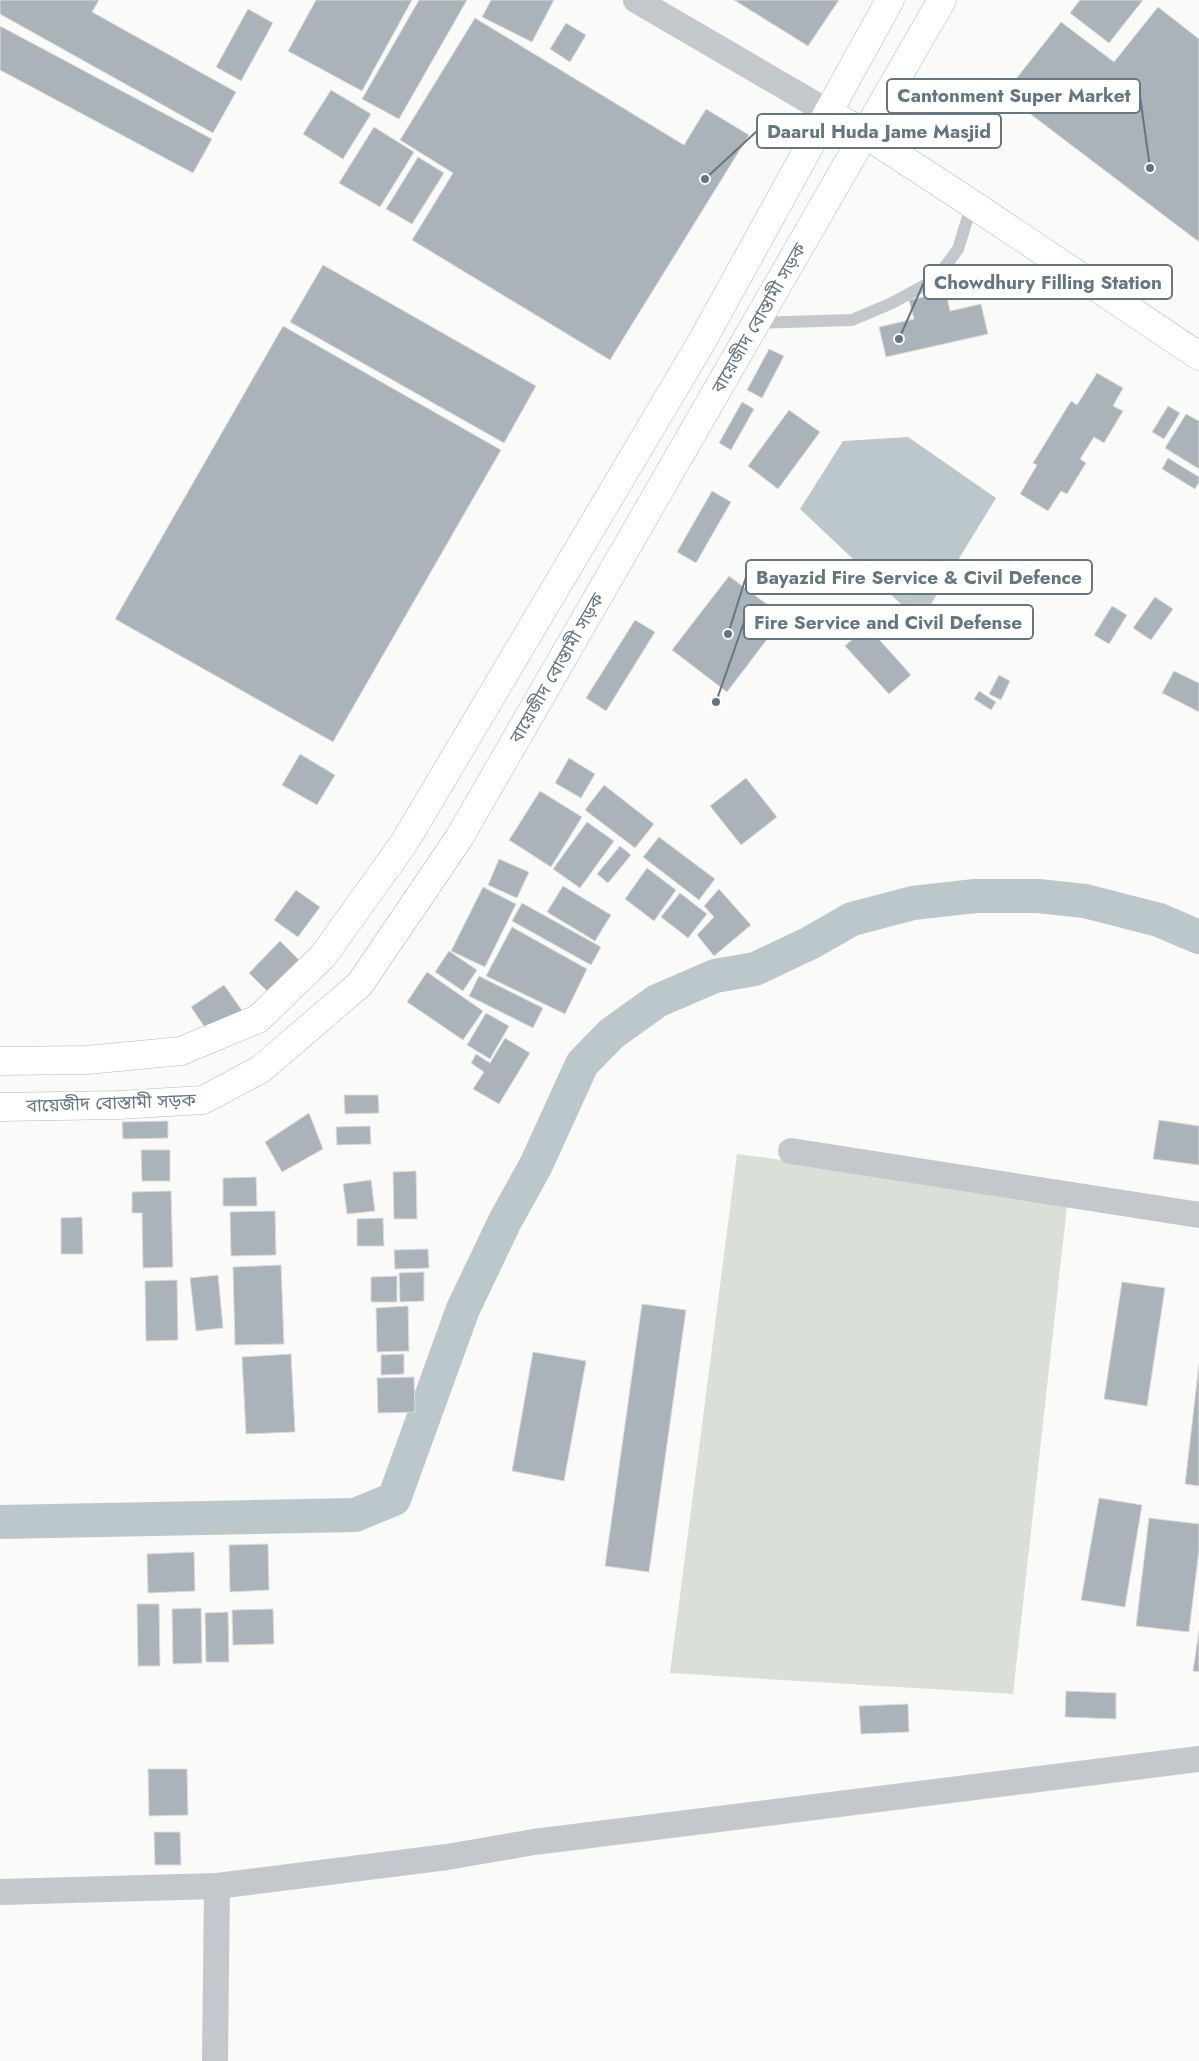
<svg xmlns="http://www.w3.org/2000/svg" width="1199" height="2061" font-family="Jost,'Noto Sans Bengali',sans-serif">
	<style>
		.green { fill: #dadfd7 }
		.water { fill: #bbc7cb }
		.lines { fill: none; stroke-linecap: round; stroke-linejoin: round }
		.canal { stroke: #bbc7cb; stroke-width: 34 }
		.building { fill: #aab3b9; stroke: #dcdcda }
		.secondary-casing { stroke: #b3babf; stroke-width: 29 }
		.primary-casing { stroke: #b5babe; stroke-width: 29 }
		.lane { stroke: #c3c8cc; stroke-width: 12 }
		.street { stroke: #c3c8cc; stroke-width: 26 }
		.secondary { stroke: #fff; stroke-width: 28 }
		.primary { stroke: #fff; stroke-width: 28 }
		.labels { text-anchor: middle; stroke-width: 5; stroke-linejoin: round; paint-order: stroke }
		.street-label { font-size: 18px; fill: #657683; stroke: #fff }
		.leader { fill: none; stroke: #657683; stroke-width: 2 }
		.callout-dot { fill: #657683; stroke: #fff; stroke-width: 2 }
		.callout { fill: #fff; stroke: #657683; stroke-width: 2 }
		.callout-label { font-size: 19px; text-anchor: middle; font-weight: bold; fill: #657683 }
	</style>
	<rect width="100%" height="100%" fill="#fafaf8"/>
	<polygon class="green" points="737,1154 1068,1197 1013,1694 670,1673"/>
	<polygon class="water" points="908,437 996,498 920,622 800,509 843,441"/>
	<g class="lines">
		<polyline class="canal" points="0,1522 355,1515 394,1499 463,1309 505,1221 536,1165 582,1064 611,1034 657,1001 715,976 755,969 810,943 852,919 913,903 975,896 1038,896 1085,901 1159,920 1199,937"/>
	</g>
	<g class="building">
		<polygon points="0,0 99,0 92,12 236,92 213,133 0,14"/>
		<polygon points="316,0 412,0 362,91 288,51"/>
		<polygon points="419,0 467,0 399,119 362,99"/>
		<polygon points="491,0 554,0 532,42 482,17"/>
		<polygon points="734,0 839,0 808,46"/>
		<polygon points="1080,0 1143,0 1109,43 1070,13"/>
		<polygon points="1158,7 1199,39 1199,242 1004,94 1061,22 1114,62"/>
		<polygon points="248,9 273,23 241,81 216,67"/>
		<polygon points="475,18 684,145 706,109 749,135 610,360 412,240 453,173 400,140"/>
		<polygon points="566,23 586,35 570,62 550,49"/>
		<polygon points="0,26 212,139 193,173 0,70"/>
		<polygon points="331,90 371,114 343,159 303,134"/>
		<polygon points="374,127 414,152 380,207 339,183"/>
		<polygon points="418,157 444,173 412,224 386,209"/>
		<polygon points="323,265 536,386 504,443 290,322"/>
		<polygon points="946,292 950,311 981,304 988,334 886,357 879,327 914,319 909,300"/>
		<polygon points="283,326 501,450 333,742 115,619"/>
		<polygon points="769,349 784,356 762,398 747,390"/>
		<polygon points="1097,373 1123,388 1113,406 1123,411 1104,443 1094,437 1080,459 1086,463 1067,494 1061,491 1048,511 1020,494 1037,465 1033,463 1071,401 1077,405"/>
		<polygon points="742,402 754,409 731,450 719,443"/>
		<polygon points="1168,406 1180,413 1164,439 1152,432"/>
		<polygon points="789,410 820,432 778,489 748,466"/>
		<polygon points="1186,414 1199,421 1199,469 1165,448"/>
		<polygon points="1168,458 1199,477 1199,482 1195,489 1162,469"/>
		<polygon points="712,491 731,502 696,563 677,552"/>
		<polygon points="729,576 784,617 727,692 672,650"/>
		<polygon points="1155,597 1173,609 1151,640 1133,628"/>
		<polygon points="1112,606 1127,615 1109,644 1094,635"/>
		<polygon points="635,620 655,632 606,711 586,698"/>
		<polygon points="867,626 911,675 889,694 845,646"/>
		<polygon points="1174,671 1199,683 1199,712 1162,693"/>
		<polygon points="999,675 1010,681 1001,700 989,694"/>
		<polygon points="979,691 996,702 991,710 974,699"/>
		<polygon points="300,754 335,775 317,805 282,785"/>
		<polygon points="569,758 595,774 581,798 555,783"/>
		<polygon points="746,778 777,817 741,845 710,806"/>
		<polygon points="604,785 654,824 635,848 585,810"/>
		<polygon points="540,791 582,817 551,867 509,840"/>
		<polygon points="587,822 614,841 580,888 553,869"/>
		<polygon points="659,837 715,879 699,900 643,857"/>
		<polygon points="620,846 631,855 608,883 597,874"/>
		<polygon points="499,859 529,872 517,898 488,885"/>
		<polygon points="647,868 676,890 654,921 625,899"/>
		<polygon points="563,886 611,915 595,941 547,912"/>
		<polygon points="483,887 516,904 485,967 451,951"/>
		<polygon points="719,889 751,925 714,956 697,935 714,917 704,906"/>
		<polygon points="296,890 320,907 298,937 274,920"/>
		<polygon points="680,893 707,914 688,938 661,917"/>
		<polygon points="522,903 601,947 591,965 512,921"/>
		<polygon points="512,927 587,969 565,1014 486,976"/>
		<polygon points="280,941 299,960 268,992 249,973"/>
		<polygon points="449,951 477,970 463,991 435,972"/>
		<polygon points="427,972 483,1011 463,1040 407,1002"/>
		<polygon points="479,976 543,1008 533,1028 469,996"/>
		<polygon points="224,985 243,1012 210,1035 191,1007"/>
		<polygon points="486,1013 509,1026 490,1059 467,1045"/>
		<polygon points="505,1038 530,1053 499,1104 473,1089 484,1072 471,1063 476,1054 490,1063"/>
		<polygon points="344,1095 378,1095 379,1113 345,1114"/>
		<polygon points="309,1113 323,1149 282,1172 265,1142"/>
		<polygon points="1159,1120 1199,1126 1199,1165 1153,1159"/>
		<polygon points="168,1121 168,1138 123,1139 122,1122"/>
		<polygon points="370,1126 371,1144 337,1145 336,1127"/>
		<polygon points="141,1150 170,1150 170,1181 142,1181"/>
		<polygon points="416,1171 417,1219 394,1219 393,1172"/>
		<polygon points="256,1177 257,1206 223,1206 223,1178"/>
		<polygon points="371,1180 375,1211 347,1214 343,1184"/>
		<polygon points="171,1191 173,1267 143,1268 142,1213 132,1213 132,1192"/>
		<polygon points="275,1211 276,1255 231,1256 230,1212"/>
		<polygon points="82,1217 83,1254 61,1254 61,1218"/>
		<polygon points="383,1218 384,1246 357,1246 357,1219"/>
		<polygon points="428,1249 429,1268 395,1269 394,1250"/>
		<polygon points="281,1265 284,1344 235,1345 233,1267"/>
		<polygon points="424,1272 424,1301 400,1302 399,1273"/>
		<polygon points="218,1275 223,1328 196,1331 190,1278"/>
		<polygon points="397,1276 397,1302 371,1302 371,1277"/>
		<polygon points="177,1280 178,1340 146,1341 145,1281"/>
		<polygon points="1122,1282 1165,1288 1147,1406 1104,1399"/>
		<polygon points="642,1304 686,1310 649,1572 605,1566"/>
		<polygon points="408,1306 409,1351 377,1352 376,1308"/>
		<polygon points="533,1352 586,1361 564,1481 512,1471"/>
		<polygon points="291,1354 295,1432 246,1434 242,1357"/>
		<polygon points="404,1354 404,1374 381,1375 381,1355"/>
		<polygon points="1199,1364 1199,1486 1185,1484"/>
		<polygon points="414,1377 415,1412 378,1413 377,1378"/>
		<polygon points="1099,1498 1142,1505 1125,1607 1081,1600"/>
		<polygon points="1149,1518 1199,1524 1199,1550 1189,1632 1136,1626"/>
		<polygon points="268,1544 269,1590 230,1592 229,1545"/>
		<polygon points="194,1552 195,1591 148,1593 147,1554"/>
		<polygon points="137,1604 159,1604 160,1666 138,1666"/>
		<polygon points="201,1608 202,1663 173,1664 172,1609"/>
		<polygon points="273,1609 274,1644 233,1645 232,1610"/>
		<polygon points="228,1612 229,1662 206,1662 205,1613"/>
		<polygon points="1199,1630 1199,1672 1193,1671"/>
		<polygon points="1066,1691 1116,1693 1116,1719 1065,1717"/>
		<polygon points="908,1704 909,1732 861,1734 859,1706"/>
		<polygon points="148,1769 187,1769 188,1815 149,1816"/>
		<polygon points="154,1832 180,1832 181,1865 155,1865"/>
	</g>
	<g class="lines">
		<g class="secondary-casing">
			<polyline id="secondary" points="828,112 865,134 972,204 1199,356"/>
		</g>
		<g class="primary-casing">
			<g id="primary">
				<polyline points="0,1061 87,1060 181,1051 258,1019 323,956 404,843 701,343 890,0"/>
				<polyline points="0,1107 118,1105 203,1100 261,1069 360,984 459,838 942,0"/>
			</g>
		</g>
		<polyline class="lane" points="756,323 852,320 892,303 936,279 958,249 972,204"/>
		<g class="street">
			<polyline points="636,0 828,112"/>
			<polyline points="791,1151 1199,1215"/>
			<polyline points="0,1892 217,1886 447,1857 534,1842 1199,1759"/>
			<polyline points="215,2061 217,1886"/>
		</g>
		<use href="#secondary" class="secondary"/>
		<use href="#primary" class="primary"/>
	</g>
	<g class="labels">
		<g class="street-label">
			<text transform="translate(759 318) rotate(-60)" y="6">বায়েজীদ বোস্তামী সড়ক</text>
			<text transform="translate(557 668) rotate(-60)" y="6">বায়েজীদ বোস্তামী সড়ক</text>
			<text transform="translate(111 1103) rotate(-2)" y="6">বায়েজীদ বোস্তামী সড়ক</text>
		</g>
	</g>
	<path class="leader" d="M1150 168L1140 96M705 179L757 131M899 339L924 282M728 634L746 577M716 702L744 622"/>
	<g class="callout-dot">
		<circle cx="1150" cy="168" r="5"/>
		<circle cx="705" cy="179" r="5"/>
		<circle cx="899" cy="339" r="5"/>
		<circle cx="728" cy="634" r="5"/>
		<circle cx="716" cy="702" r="5"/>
	</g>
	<g class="callout">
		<rect x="887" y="79" width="253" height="34" rx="5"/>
		<rect x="757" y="114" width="244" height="34" rx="5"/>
		<rect x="924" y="265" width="248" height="34" rx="5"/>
		<rect x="746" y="560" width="346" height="34" rx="5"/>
		<rect x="744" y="605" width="289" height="34" rx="5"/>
	</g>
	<g class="callout-label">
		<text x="1014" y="102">Cantonment Super Market</text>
		<text x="879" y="138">Daarul Huda Jame Masjid</text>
		<text x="1048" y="289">Chowdhury Filling Station</text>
		<text x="919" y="584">Bayazid Fire Service &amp; Civil Defence</text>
		<text x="888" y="629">Fire Service and Civil Defense</text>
	</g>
</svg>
